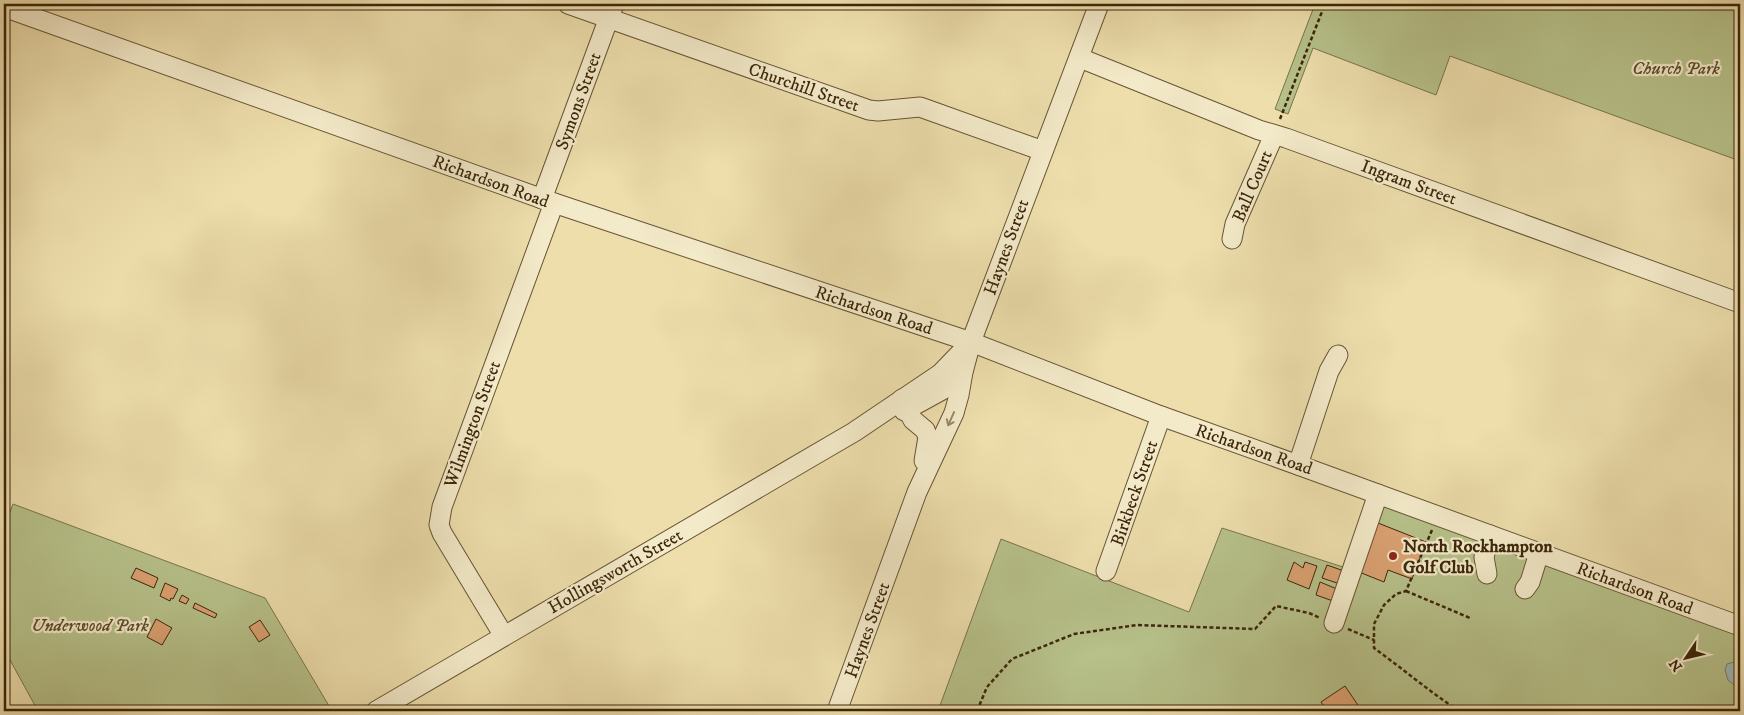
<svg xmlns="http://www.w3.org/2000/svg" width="1744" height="715" font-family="'IM FELL DW Pica',serif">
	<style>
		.green { fill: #b7c18a; stroke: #7a744a }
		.water { fill: #9fb9b6; stroke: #777e72 }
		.building { fill: #dba172; stroke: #3c260b }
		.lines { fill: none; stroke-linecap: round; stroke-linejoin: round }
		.minor-casing { stroke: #685433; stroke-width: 21 }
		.path { stroke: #3c260b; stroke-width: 2.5; stroke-dasharray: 4 2.5; stroke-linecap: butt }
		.minor { stroke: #f3eac9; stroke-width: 19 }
		.oneway { stroke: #98886a }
		.poi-dot { fill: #8f2418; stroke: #f3eac9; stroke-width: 2 }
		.labels { text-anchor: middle; stroke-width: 4.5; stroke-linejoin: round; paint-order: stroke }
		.park-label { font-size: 18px; font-style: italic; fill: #5b4d2b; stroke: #f3eac9 }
		.street-label { font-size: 18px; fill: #3c260b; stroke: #f3eac9 }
		.poi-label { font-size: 18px; font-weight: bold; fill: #3c260b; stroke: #f3eac9; text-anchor: start }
	</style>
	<rect width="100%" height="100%" fill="#eddeac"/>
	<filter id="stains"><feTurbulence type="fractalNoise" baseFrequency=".004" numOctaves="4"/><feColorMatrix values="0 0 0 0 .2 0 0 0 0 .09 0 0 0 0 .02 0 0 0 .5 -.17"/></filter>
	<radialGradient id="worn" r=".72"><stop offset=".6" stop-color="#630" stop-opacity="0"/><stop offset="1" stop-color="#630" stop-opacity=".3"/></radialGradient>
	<g class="green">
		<polygon points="1315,4 1740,4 1740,161 1450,56 1436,95 1313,48 1288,114 1275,109"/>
		<polygon points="1369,497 1740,633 1740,711 938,711 1001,539 1189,612 1222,528 1343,567"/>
		<polygon points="13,504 265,598 332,711 38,711 4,649 4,529"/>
	</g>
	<polygon class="water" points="1738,661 1740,661 1740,690 1728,680 1725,670 1727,664"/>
	<g class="building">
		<polygon points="1378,523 1426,542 1412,579 1388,570 1384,582 1359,572"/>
		<polygon points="1294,562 1303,568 1305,562 1317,566 1309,589 1287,580"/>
		<polygon points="1327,565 1344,571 1340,584 1322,578"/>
		<polygon points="136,568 158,578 154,588 131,578"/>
		<polygon points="1320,582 1337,589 1333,601 1316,595"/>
		<polygon points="165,583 178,589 173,599 171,598 170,601 160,596"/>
		<polygon points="182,595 189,599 186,604 179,601"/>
		<polygon points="195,603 217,614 215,618 193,608"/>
		<polygon points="156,619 172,628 162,645 147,637"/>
		<polygon points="260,620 270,635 259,642 249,627"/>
		<polygon points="1345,686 1362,711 1327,711 1321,702"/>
	</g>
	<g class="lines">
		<g class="minor-casing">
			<g id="minor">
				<polyline points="568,4 869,110 878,111 920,107 1043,151"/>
				<polyline points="4,7 554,203 971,342 1161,416 1298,465 1740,626"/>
				<polyline points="1080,58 1259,130 1286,138 1740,303"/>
				<polyline points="542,199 614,4"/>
				<polyline points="1232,239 1235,224 1274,135"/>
				<polyline points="902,399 913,420 925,430 928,437 924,461"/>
				<polyline points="904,411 944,389 963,372"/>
				<polyline points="1298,465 1329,371 1338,355"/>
				<polyline points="1106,571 1161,416"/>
				<polyline points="1487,574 1484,557 1490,535"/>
				<polyline points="1525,589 1530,582 1539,553"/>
				<polyline points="1334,623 1378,494"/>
				<polyline points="504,636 442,533 439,525 442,507 554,203"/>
				<polyline points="376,711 854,432 940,374 969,344"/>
				<polyline points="837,711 917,492 954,413 959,395 963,372 971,342 1099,4"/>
			</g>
		</g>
		<g class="path">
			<polyline points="1280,119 1325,4"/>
			<path d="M1432,530L1406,591L1396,594L1384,605L1374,624V648C1403,669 1430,692 1459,711"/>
			<polyline points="1406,591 1470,618"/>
			<polyline points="1348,629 1374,640"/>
			<polyline points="977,711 987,687 1012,659 1074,634 1137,625 1255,629 1276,606 1309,613 1320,618"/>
		</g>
		<use href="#minor" class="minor"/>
	</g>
	<defs><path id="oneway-shaft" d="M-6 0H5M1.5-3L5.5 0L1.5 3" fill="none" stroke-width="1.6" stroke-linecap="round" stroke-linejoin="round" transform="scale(1.25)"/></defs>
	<use class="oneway" href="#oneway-shaft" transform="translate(951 419) rotate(114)"/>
	<circle class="poi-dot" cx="1393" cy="556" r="5"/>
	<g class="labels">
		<g class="park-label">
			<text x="1676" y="74">Church Park</text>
			<text x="90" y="631">Underwood Park</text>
		</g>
		<g class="street-label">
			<text transform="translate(804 87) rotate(19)" y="6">Churchill Street</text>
			<text transform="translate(578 101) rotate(-70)" y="6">Symons Street</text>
			<text transform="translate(491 181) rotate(20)" y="6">Richardson Road</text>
			<text transform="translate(1409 182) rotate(20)" y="6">Ingram Street</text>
			<text transform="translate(1252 186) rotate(-67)" y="6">Ball Court</text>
			<text transform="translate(1006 247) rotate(-70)" y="6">Haynes Street</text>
			<text transform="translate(874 310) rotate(18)" y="6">Richardson Road</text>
			<text transform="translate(472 424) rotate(-70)" y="6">Wilmington Street</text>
			<text transform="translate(1254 449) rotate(19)" y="6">Richardson Road</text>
			<text transform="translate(1134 493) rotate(-71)" y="6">Birkbeck Street</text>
			<text transform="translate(615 571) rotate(-30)" y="6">Hollingsworth Street</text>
			<text transform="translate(1635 588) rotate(20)" y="6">Richardson Road</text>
			<text transform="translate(867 630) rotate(-70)" y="6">Haynes Street</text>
		</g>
		<g class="poi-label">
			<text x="1403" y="552">North Rockhampton<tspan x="1403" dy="21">Golf Club</tspan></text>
		</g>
	</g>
	<rect width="1744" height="715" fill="none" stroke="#eddeac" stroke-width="20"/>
	<rect x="5" y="5" width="1734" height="705" fill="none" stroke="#3c260b" stroke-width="2.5"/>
	<rect x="10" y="10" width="1724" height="695" fill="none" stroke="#3c260b"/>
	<g transform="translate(1686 658) rotate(235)" stroke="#f3eac9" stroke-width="4" paint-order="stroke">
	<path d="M0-4L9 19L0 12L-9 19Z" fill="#3c260b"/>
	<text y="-8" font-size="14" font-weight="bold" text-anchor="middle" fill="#3c260b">N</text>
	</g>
	<rect width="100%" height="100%" filter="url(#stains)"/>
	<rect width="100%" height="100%" fill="url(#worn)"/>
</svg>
